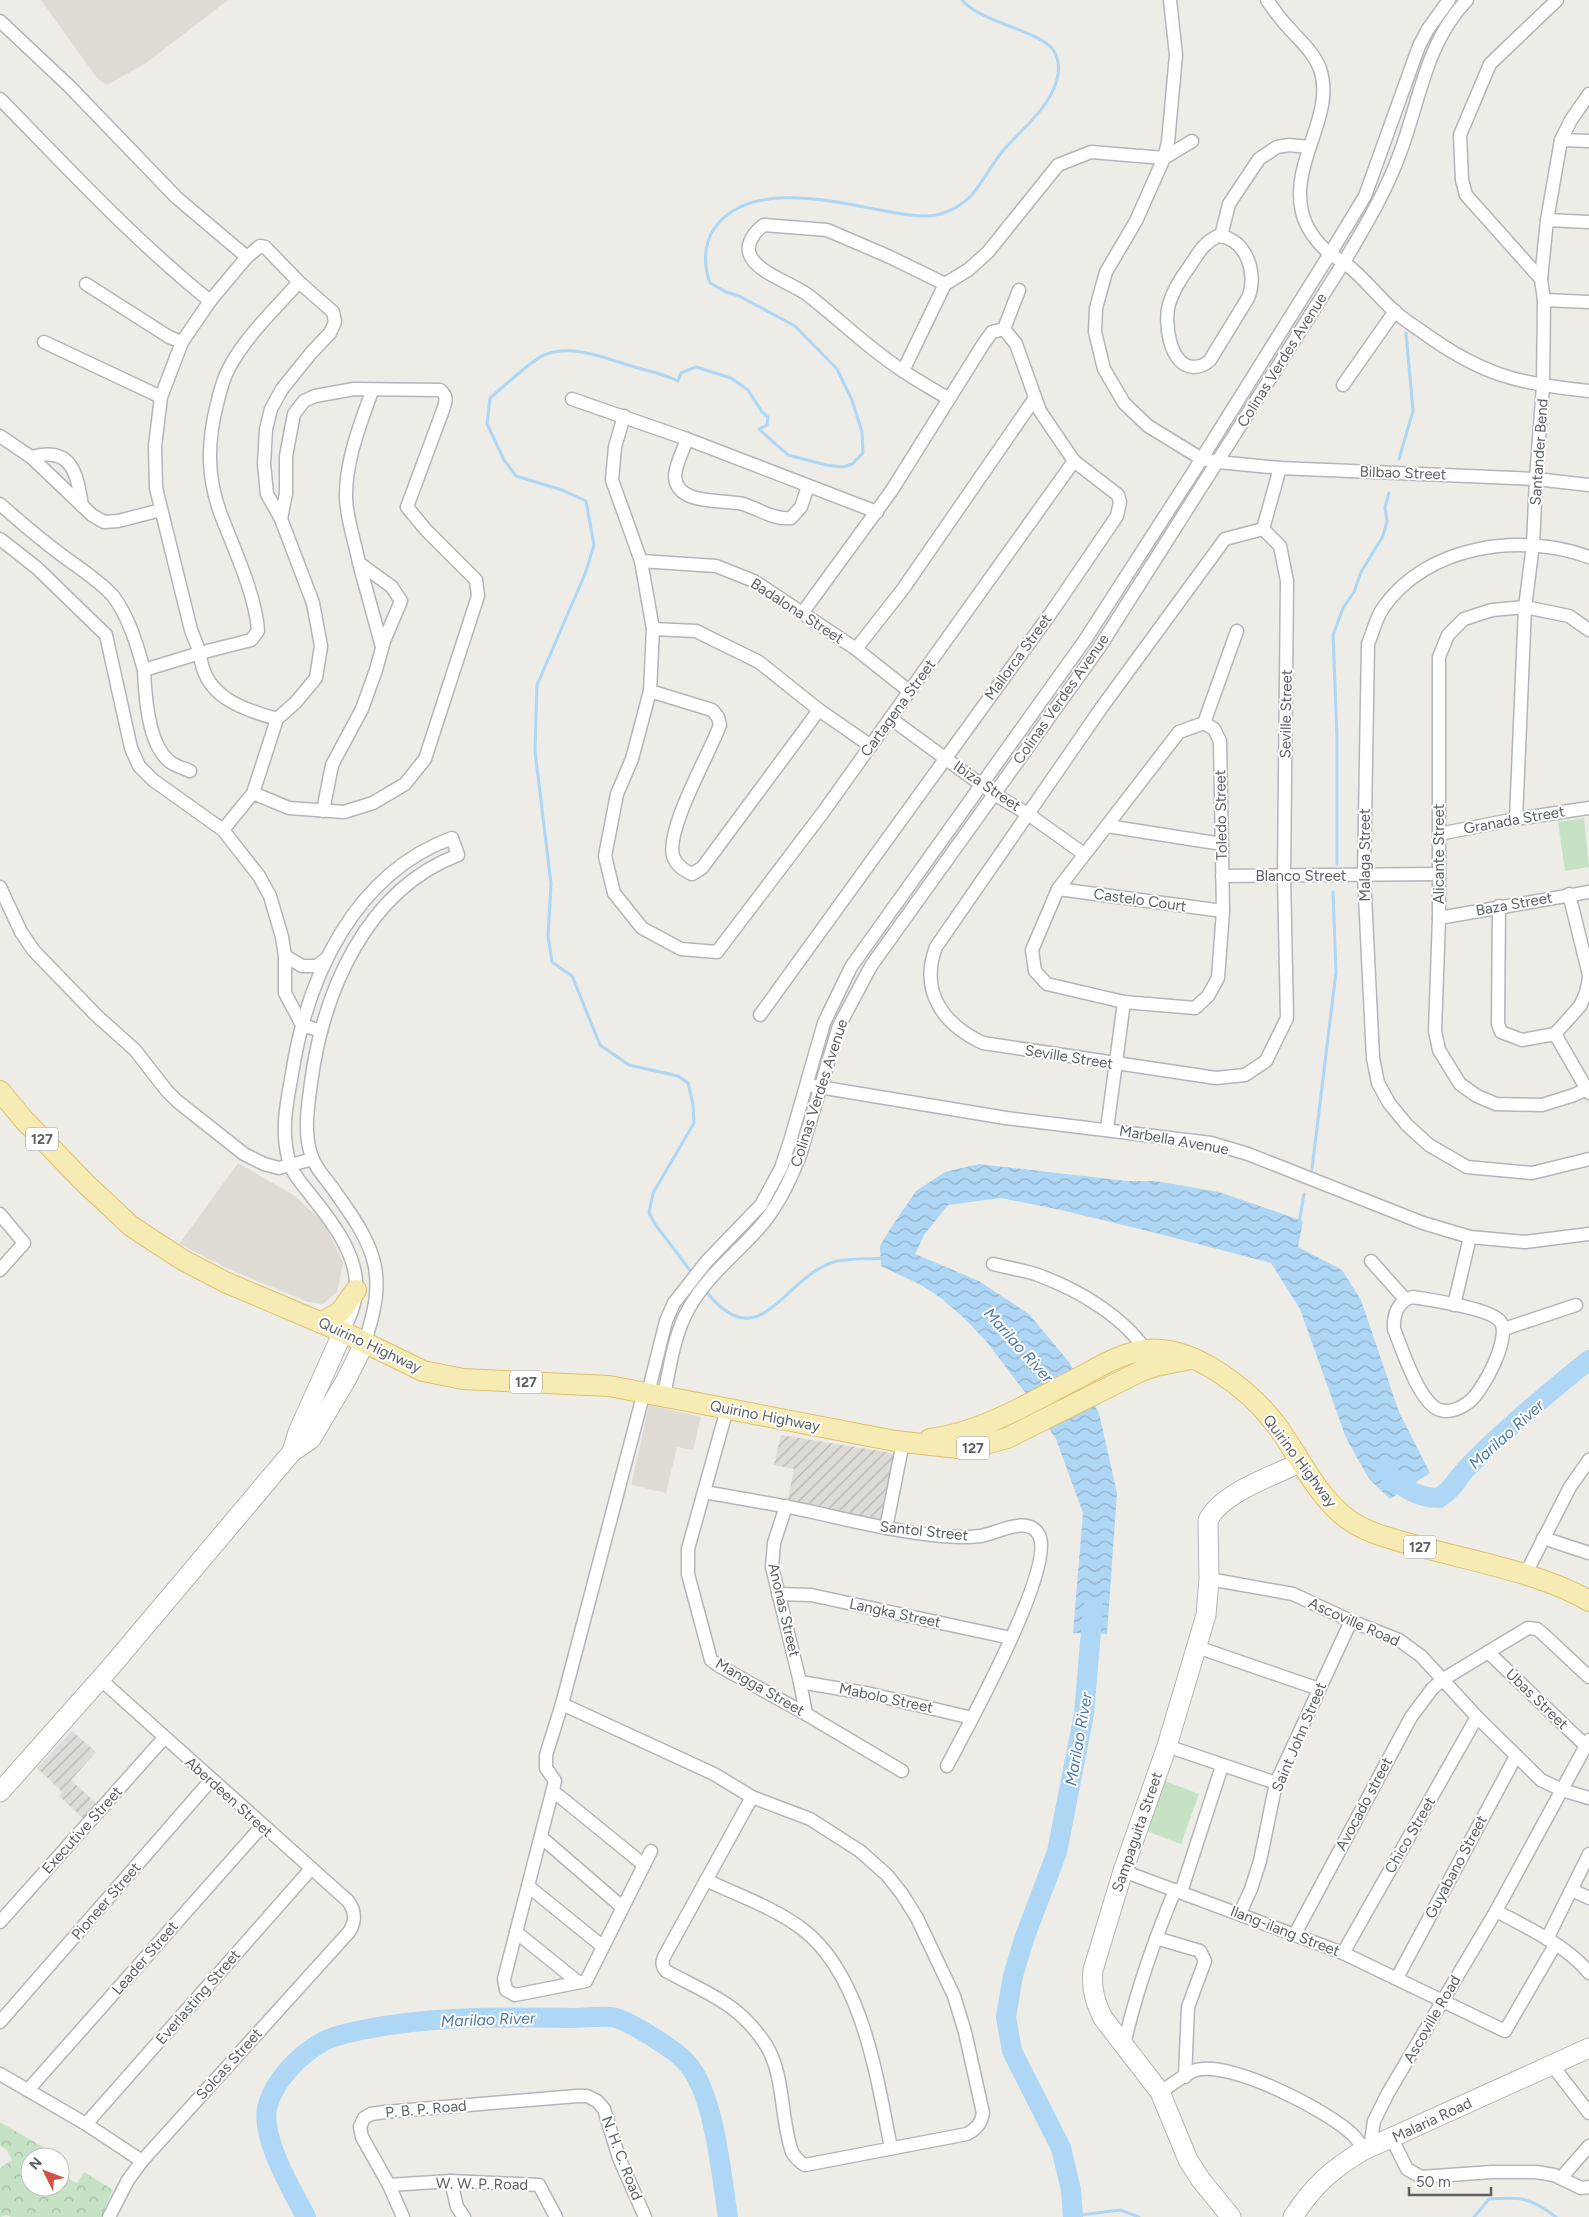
<svg xmlns="http://www.w3.org/2000/svg" width="1589" height="2217" font-family="Figtree,sans-serif">
	<style>
		.industrial { fill: url(#industrial-furrows) }
		.education { fill: #dddbd4 }
		.forest { fill: url(#forest-crowns) }
		.garden { fill: #c5e2c5 }
		.water { fill: url(#water-waves) }
		.lines { fill: none; stroke-linecap: round; stroke-linejoin: round }
		.stream { stroke: #aed6f5; stroke-width: 3 }
		.river { stroke: #aed6f5; stroke-width: 20 }
		.street-casing { stroke: #b3b5b9; stroke-width: 15 }
		.secondary-casing { stroke: #b2b4b8; stroke-width: 21 }
		.primary-casing { stroke: #e0c06c; stroke-width: 22 }
		.street { stroke: #fff; stroke-width: 12 }
		.secondary { stroke: #fff; stroke-width: 19 }
		.primary { stroke: #f5ebb3; stroke-width: 20 }
		.labels { text-anchor: middle; stroke-width: 4; stroke-linejoin: round; paint-order: stroke }
		.shield { fill: #fff; stroke: #8e9092; stroke-width: 1 }
		.shield-label { font-size: 14px; font-weight: bold; fill: #5d6064 }
		.street-label { font-size: 15px; fill: #5d6064; stroke: #fff }
		.water-label { font-size: 16px; font-style: italic; fill: #4d78a5; stroke: #fff }
	</style>
	<defs>
		<pattern id="industrial-furrows" width="10" height="10" patternUnits="userSpaceOnUse" patternTransform="scale(1.25)"><rect width="10" height="10" fill="#dddbd8"/><path d="M-1 1l2-2M0 10L10 0M9 11l2-2" fill="none" stroke="#b6b5b3"/></pattern>
		<pattern id="forest-crowns" width="20" height="18" patternUnits="userSpaceOnUse" patternTransform="scale(1.25)"><rect width="20" height="18" fill="#c5e2c5"/><path d="M2 6a3 3 0 1 1 6 0M12 15a3 3 0 1 1 6 0" fill="none" stroke="#a3bba4"/></pattern>
		<pattern id="water-waves" width="16" height="10" patternUnits="userSpaceOnUse" patternTransform="scale(1.25)"><rect width="16" height="10" fill="#aed6f5"/><path d="M0 5q4-4 8 0t8 0" fill="none" stroke="#91b1ca"/></pattern>
	</defs>
	<rect width="100%" height="100%" fill="#eeece6"/>
	<g class="industrial">
		<polygon points="781,1435 898,1454 883,1521 787,1503 794,1469 774,1465"/>
		<polygon points="72,1731 96,1752 71,1780 98,1805 84,1819 59,1796 62,1792 37,1768"/>
	</g>
	<g class="education">
		<polygon points="41,0 228,0 146,63 107,85 98,79 89,67"/>
		<polygon points="238,1163 295,1196 324,1223 343,1262 337,1292 323,1304 308,1302 229,1269 179,1244"/>
		<polygon points="649,1405 701,1417 693,1450 677,1447 666,1493 631,1485"/>
	</g>
	<polygon class="forest" points="0,2122 60,2157 30,2157 30,2187 60,2187 60,2174 77,2183 84,2172 113,2190 101,2217 11,2217 7,2215 0,2217 0,2168 12,2160 7,2150 0,2146"/>
	<g class="garden">
		<polygon points="1584,818 1589,867 1565,871 1558,822"/>
		<polygon points="1165,1781 1199,1794 1181,1844 1146,1831"/>
	</g>
	<polygon class="water" points="979,1164 1127,1181 1155,1181 1219,1192 1303,1221 1298,1247 1342,1270 1361,1300 1399,1412 1430,1473 1390,1499 1369,1479 1346,1438 1300,1309 1271,1263 1148,1231 1061,1210 1001,1198 948,1205 924,1235 915,1254 979,1281 1029,1314 1069,1362 1099,1413 1117,1493 1107,1634 1073,1633 1083,1513 1056,1439 1024,1391 986,1341 964,1318 941,1298 921,1285 881,1266 880,1246 890,1229 916,1191 945,1172"/>
	<g class="lines">
		<g class="stream">
			<polyline points="1399,459 1413,411 1406,333"/>
			<polyline points="1337,864 1337,737 1333,635 1343,608 1354,592 1361,572 1383,536 1387,521 1385,507 1389,493"/>
			<polyline points="1312,1169 1336,972 1333,892"/>
			<polyline points="1299,1223 1304,1194"/>
			<path d="M692,1273L655,1224L649,1213L653,1193L694,1123L693,1104L688,1083L678,1076L629,1065L600,1045L572,976L552,962L548,936L551,884L535,751L537,685L585,574L594,545L586,501L562,490L516,476L504,460L487,424L490,398C502,388 532,360 544,355C574,343 609,360 638,368C652,372 664,374 678,381L681,373L696,367L731,378L748,390L762,412L768,417L767,425L759,429L788,455L826,465L843,467L852,464L863,453L862,432L852,400L837,369L795,326L739,296L726,292L710,283C704,267 703,245 714,229C747,180 831,201 880,210C896,213 924,219 940,214C977,203 980,179 1002,152C1012,140 1023,130 1033,119C1049,102 1067,74 1054,51C1042,31 981,23 962,0"/>
			<path d="M705,1290C759,1360 782,1280 831,1263C847,1257 868,1260 885,1258"/>
			<polyline points="1073,2216 1120,2210 1139,2217"/>
			<path d="M1474,2217L1489,2199C1522,2197 1529,2197 1556,2217"/>
		</g>
		<g class="river">
			<path d="M1386,1470C1400,1487 1417,1498 1439,1498C1455,1488 1457,1477 1470,1465C1507,1427 1548,1393 1589,1360"/>
			<path d="M306,2217C292,2190 261,2139 267,2108C273,2081 300,2054 324,2041C338,2034 357,2031 372,2028C436,2016 505,2017 571,2018C585,2018 603,2015 616,2018C633,2023 675,2050 686,2062C715,2093 721,2175 728,2217"/>
			<polyline points="1073,2217 1071,2190 1061,2148 1012,2051 1006,2017 1013,1976 1024,1939 1057,1852 1084,1714 1093,1608"/>
		</g>
		<g class="street-casing">
			<g id="street">
				<path d="M1267,0C1274,10 1280,19 1288,27C1299,40 1314,52 1320,69C1336,115 1290,161 1302,212C1306,228 1317,243 1329,253C1336,258 1344,262 1351,268C1366,281 1379,297 1394,311C1403,319 1414,326 1424,333C1482,375 1519,384 1589,391"/>
				<polyline points="0,21 69,86 177,198 247,257"/>
				<path d="M0,99C68,168 134,240 210,301"/>
				<polyline points="1561,140 1589,141"/>
				<polyline points="1192,141 1164,158 1136,221 1106,272 1096,308 1095,332 1104,369 1124,403 1148,426 1202,459 1218,462 1280,468 1536,479 1589,485"/>
				<polyline points="1547,220 1589,222"/>
				<path d="M1218,236C1247,238 1258,275 1248,298L1210,360C1205,365 1201,367 1193,367C1169,365 1164,322 1169,304C1173,291 1181,278 1189,267C1198,254 1203,243 1218,236Z"/>
				<polyline points="1221,236 1229,204 1259,159 1277,147 1289,145 1309,147"/>
				<polyline points="1541,279 1466,195 1462,180 1460,135 1490,64 1557,0"/>
				<polyline points="86,284 169,337 182,342"/>
				<polyline points="1544,300 1589,302"/>
				<polyline points="44,342 161,397"/>
				<polyline points="903,371 945,284"/>
				<polyline points="1343,385 1395,311"/>
				<polyline points="572,399 687,439 877,512"/>
				<path d="M949,399C934,390 918,381 903,371C869,349 840,320 808,295C793,284 759,273 751,257C744,245 755,231 764,225L827,230L890,257L945,284L968,270L988,252L1058,165L1091,152L1164,158L1168,142L1176,55L1170,0"/>
				<polyline points="624,416 615,447 612,480 641,561 653,629 650,691 632,759 617,794 605,856 614,893 642,928 681,949 717,952 824,811 1074,461"/>
				<polyline points="0,436 31,457 92,515 104,522 118,521 161,510"/>
				<path d="M687,439C684,449 675,465 675,476C676,506 723,499 743,504C759,509 774,520 791,518L801,507L808,486"/>
				<path d="M31,457C72,446 77,473 82,506"/>
				<path d="M0,504C19,521 39,538 59,553C77,567 98,579 113,596C129,617 137,645 144,670"/>
				<path d="M281,519L267,494L264,464L266,429L271,409L282,389L311,353L330,333L335,322L333,312L299,282L265,247L260,246L247,257L210,301L182,342L161,397L155,446L156,488L191,630L200,653L251,640L258,631C256,596 234,549 221,515C207,478 207,443 217,404C220,391 223,379 229,368C246,336 275,309 299,282"/>
				<path d="M1263,529L1280,546L1287,581L1284,876L1287,1018L1266,1061L1245,1075L1216,1078L983,1043C944,1025 919,992 936,947L1102,707L1225,539Z"/>
				<polyline points="1263,529 1280,468"/>
				<polyline points="0,539 37,568 106,635 131,748 139,766 153,780 223,830 259,876 270,896 282,937 285,956 285,993 302,1025 321,1031"/>
				<path d="M1589,557C1520,532 1427,545 1383,608C1376,618 1373,632 1368,644L1364,876L1373,1058L1378,1083L1389,1103L1407,1125L1429,1145L1467,1167L1532,1173L1589,1159"/>
				<polyline points="641,561 716,566 754,581 856,649 909,691"/>
				<polyline points="359,563 382,647"/>
				<polyline points="803,612 892,490 984,343 992,332 1004,329"/>
				<polyline points="653,629 696,631 759,662 819,710 871,746"/>
				<polyline points="1589,630 1569,616 1525,607 1492,610 1464,619 1448,635 1439,657 1439,918 1435,1031 1439,1050 1460,1084 1477,1096 1496,1104 1542,1105 1574,1095 1589,1088"/>
				<polyline points="856,649 903,589 1035,398"/>
				<path d="M650,691L712,710L718,717L720,725C709,755 666,828 673,856C676,865 685,871 692,874L702,868L819,710"/>
				<polyline points="890,718 994,794 1028,814 1084,854"/>
				<polygon points="1204,723 1214,729 1220,741 1223,911 1218,978 1208,996 1195,1008 1124,1002 1047,984 1035,971 1032,950 1058,889 1179,732"/>
				<polyline points="1204,723 1237,631"/>
				<path d="M190,771C183,768 175,766 169,761C148,744 145,696 144,670L200,653C203,696 241,709 277,719"/>
				<path d="M323,811L332,765L362,709L376,670L384,641L401,601L392,587L359,563C355,542 347,520 346,499C345,462 360,425 372,391"/>
				<polyline points="1516,819 1525,607 1533,545 1536,479 1543,386 1544,300 1541,279 1547,220 1561,140 1571,120 1589,94"/>
				<polyline points="1107,826 1222,844"/>
				<path d="M223,830L253,793L289,808L344,812L373,803L405,784L425,759L478,596L476,580L426,530L407,507L443,410C446,401 448,396 440,390L354,389L315,396L304,401L294,414L286,456V493L281,519L313,603L321,646L316,678L296,702L277,719L253,793"/>
				<polyline points="1439,834 1516,819 1589,808"/>
				<polyline points="1222,876 1439,874"/>
				<polyline points="0,887 21,932 34,951 97,1016 135,1050 167,1091 177,1101 244,1154 264,1164 279,1168 313,1159"/>
				<polyline points="1058,889 1223,911"/>
				<polyline points="1569,894 1589,975"/>
				<polyline points="1499,906 1498,1024 1501,1032 1522,1040 1555,1034 1580,1006 1586,993 1589,978"/>
				<polyline points="1439,918 1589,892"/>
				<polyline points="285,956 302,966 317,966 327,958"/>
				<polyline points="760,1015 1053,610 1117,516 1120,502 1118,495 1074,461 1040,411 1016,344 1004,329 1019,290"/>
				<polyline points="1555,1034 1589,1093"/>
				<polyline points="813,1086 1006,1118 1211,1143 1248,1154 1423,1223 1470,1237 1525,1242 1589,1234"/>
				<polyline points="1107,1129 1124,1002"/>
				<polyline points="0,1214 24,1243 0,1270"/>
				<polyline points="1371,1261 1405,1299"/>
				<path d="M993,1264C1008,1268 1024,1270 1038,1275C1079,1290 1125,1317 1149,1355"/>
				<path d="M1413,1297C1431,1300 1489,1308 1500,1321C1512,1337 1483,1391 1469,1402C1461,1408 1450,1413 1440,1410C1419,1403 1402,1349 1394,1329C1393,1315 1398,1300 1413,1297Z"/>
				<polyline points="1454,1305 1470,1237"/>
				<polyline points="1504,1329 1576,1305"/>
				<path d="M343,1332C349,1318 356,1304 356,1289C358,1256 333,1223 313,1198C303,1185 291,1173 288,1157C281,1129 287,1101 292,1074C307,977 354,874 452,838L458,855C366,890 323,992 311,1083C308,1105 304,1130 310,1151C314,1168 327,1179 336,1193C377,1250 388,1275 364,1344"/>
				<polyline points="644,1392 562,1704 546,1755 546,1768 555,1781 504,1979 506,1990 515,1995 586,1981 651,1851"/>
				<polyline points="648,1393 666,1321 674,1303 707,1261 761,1205 781,1168 791,1138 824,1023 851,967 1085,640 1192,474 1336,244 1365,196 1419,46 1428,29 1449,0"/>
				<path d="M664,1395C670,1367 674,1334 689,1308C707,1276 736,1254 759,1228C778,1207 790,1181 800,1155L839,1026L871,966L1099,648L1344,262C1365,226 1386,192 1400,153C1420,100 1426,42 1467,0"/>
				<polyline points="727,1409 688,1549 688,1574 711,1660 721,1667 806,1714 902,1771"/>
				<path d="M704,1492C739,1498 774,1504 808,1511C853,1521 897,1532 942,1536C954,1537 967,1538 980,1536C996,1534 1028,1514 1039,1535C1056,1567 966,1730 947,1766"/>
				<polyline points="786,1506 774,1543 772,1567 800,1682 806,1714"/>
				<polyline points="886,1528 903,1442"/>
				<polyline points="1543,1538 1589,1553"/>
				<polyline points="1525,1575 1570,1487 1589,1460"/>
				<polyline points="1209,1579 1293,1594 1351,1621 1399,1640 1421,1656 1477,1717 1541,1780 1562,1790 1589,1798"/>
				<polyline points="778,1594 811,1595 1011,1638"/>
				<polyline points="1197,1647 1319,1689"/>
				<polyline points="1488,1652 1586,1746"/>
				<path d="M100,1679L348,1901C356,1912 356,1921 349,1932L142,2161L128,2180L109,2217"/>
				<polyline points="800,1682 871,1694 972,1718"/>
				<path d="M562,1704L714,1774L752,1797L810,1819L860,1851L887,1875L902,1894L917,1918L954,1996L965,2032L983,2113C981,2124 976,2129 967,2134L805,2165C800,2162 795,2158 792,2152C780,2117 785,2076 766,2045C739,2003 706,1993 666,1971C661,1965 662,1961 665,1955L752,1797"/>
				<polyline points="1167,1746 1276,1783"/>
				<polyline points="553,1791 644,1865"/>
				<polyline points="541,1837 622,1907"/>
				<polyline points="1123,1871 1343,1953 1505,2031 1555,1945"/>
				<path d="M706,1880C737,1895 773,1907 801,1928C862,1973 877,2078 891,2148"/>
				<polyline points="528,1886 602,1946"/>
				<polyline points="1572,1890 1589,1898"/>
				<polyline points="1181,1892 1222,1766"/>
				<path d="M1496,1911C1526,1927 1568,1946 1589,1973"/>
				<polyline points="1240,1913 1251,1889 1260,1861 1276,1783 1351,1621"/>
				<polyline points="0,1922 164,1738"/>
				<polyline points="516,1932 578,1982"/>
				<polyline points="1295,1934 1411,1717 1432,1689 1442,1680 1528,1628 1537,1629 1542,1633 1589,1677"/>
				<polyline points="1156,1938 1200,1951 1205,1961 1188,2007 1185,2077"/>
				<polyline points="1547,1939 1589,1854"/>
				<polyline points="1343,1953 1477,1717"/>
				<polyline points="1397,1978 1516,1756"/>
				<polyline points="0,2022 211,1780"/>
				<path d="M1124,2045C1136,1991 1154,1941 1175,1890"/>
				<polyline points="1552,2065 1589,2113"/>
				<polyline points="0,2074 86,2124 142,2161"/>
				<polyline points="28,2090 262,1826"/>
				<path d="M1160,2092C1171,2086 1184,2074 1196,2070C1230,2060 1329,2111 1353,2135C1357,2139 1361,2145 1364,2150"/>
				<polyline points="86,2124 310,1870"/>
				<polyline points="1392,2139 1407,2169 1421,2177 1492,2172 1536,2172 1554,2175 1581,2188 1589,2187"/>
				<polyline points="1370,2148 1374,2121 1388,2093 1496,1911 1589,1740"/>
				<polyline points="1561,2178 1589,2146"/>
				<polyline points="451,2181 457,2207 464,2217"/>
				<polyline points="389,2185 451,2181 539,2185 556,2217"/>
				<polyline points="403,2217 389,2185 362,2137 360,2127 364,2118 371,2114 385,2112 577,2096 587,2096 597,2101 604,2109 619,2158 645,2217"/>
			</g>
		</g>
		<g class="secondary-casing">
			<g id="secondary">
				<polyline points="292,1452 298,1432 343,1332"/>
				<polyline points="0,1792 110,1668 292,1452 311,1439 346,1380 364,1344"/>
				<path d="M1231,2217L1201,2180L1188,2160L1160,2092L1103,2018C1095,2002 1091,1988 1093,1970L1123,1871L1167,1746L1206,1615L1209,1579L1208,1520C1223,1492 1271,1477 1299,1463"/>
				<path d="M1293,2217C1313,2186 1333,2168 1364,2150L1589,2048"/>
			</g>
		</g>
		<g class="primary-casing">
			<g id="primary">
				<polyline points="0,1091 24,1120 86,1184 131,1226 149,1238 183,1260 225,1282 343,1332 423,1371 463,1379 609,1386 895,1441 967,1449 1007,1438 1141,1371 1156,1366 1191,1359"/>
				<polyline points="321,1323 340,1312 356,1290"/>
				<path d="M930,1439C985,1432 1034,1400 1082,1376C1102,1365 1122,1353 1146,1350C1194,1345 1250,1390 1277,1426C1299,1456 1312,1487 1340,1513C1362,1533 1393,1539 1421,1547C1472,1561 1544,1574 1589,1601"/>
			</g>
		</g>
		<use href="#street" class="street"/>
		<use href="#secondary" class="secondary"/>
		<use href="#primary" class="primary"/>
	</g>
	<g class="labels">
		<g class="shield">
			<rect x="26" y="1127.5" width="32" height="23" rx="4"/>
			<rect x="510" y="1370.5" width="32" height="23" rx="4"/>
			<rect x="957" y="1436.5" width="32" height="23" rx="4"/>
			<rect x="1404" y="1535.5" width="32" height="23" rx="4"/>
		</g>
		<g class="shield-label">
			<text x="42" y="1144">127</text>
			<text x="526" y="1387">127</text>
			<text x="973" y="1453">127</text>
			<text x="1420" y="1552">127</text>
		</g>
		<g class="street-label">
			<text transform="translate(1282 360) rotate(-58)" y="5">Colinas Verdes Avenue</text>
			<text transform="translate(1539 452) rotate(-86)" y="5">Santander Bend</text>
			<text transform="translate(1403 473) rotate(2)" y="5">Bilbao Street</text>
			<text transform="translate(797 611) rotate(33)" y="5">Badalona Street</text>
			<text transform="translate(1018 657) rotate(-54)" y="5">Mallorca Street</text>
			<text transform="translate(1061 699) rotate(-55)" y="5">Colinas Verdes Avenue</text>
			<text transform="translate(898 708) rotate(-54)" y="5">Cartagena Street</text>
			<text transform="translate(1286 714) rotate(-89)" y="5">Seville Street</text>
			<text transform="translate(987 786) rotate(34)" y="5">Ibiza Street</text>
			<text transform="translate(1221 815) rotate(-91)" y="5">Toledo Street</text>
			<text transform="translate(1514 820) rotate(-10)" y="5">Granada Street</text>
			<text transform="translate(1439 854) rotate(-90)" y="5">Alicante Street</text>
			<text transform="translate(1365 855) rotate(-90)" y="5">Malaga Street</text>
			<text x="1301" y="881">Blanco Street</text>
			<text transform="translate(1140 900) rotate(8)" y="5">Castelo Court</text>
			<text transform="translate(1514 904) rotate(-10)" y="5">Baza Street</text>
			<text transform="translate(1069 1057) rotate(9)" y="5">Seville Street</text>
			<text transform="translate(819 1093) rotate(-72)" y="5">Colinas Verdes Avenue</text>
			<text transform="translate(1174 1140) rotate(10)" y="5">Marbella Avenue</text>
			<text transform="translate(370 1345) rotate(25)" y="5">Quirino Highway</text>
			<text transform="translate(765 1416) rotate(11)" y="5">Quirino Highway</text>
			<text transform="translate(1300 1461) rotate(53)" y="5">Quirino Highway</text>
			<text transform="translate(924 1531) rotate(6)" y="5">Santol Street</text>
			<text transform="translate(784 1610) rotate(77)" y="5">Anonas Street</text>
			<text transform="translate(895 1613) rotate(12)" y="5">Langka Street</text>
			<text transform="translate(1354 1622) rotate(24)" y="5">Ascoville Road</text>
			<text transform="translate(760 1687) rotate(30)" y="5">Mangga Street</text>
			<text transform="translate(886 1698) rotate(12)" y="5">Mabolo Street</text>
			<text transform="translate(1537 1699) rotate(44)" y="5">Ubas Street</text>
			<text transform="translate(1299 1737) rotate(-67)" y="5">Saint John Street</text>
			<text transform="translate(229 1797) rotate(42)" y="5">Aberdeen Street</text>
			<text transform="translate(1364 1804) rotate(-62)" y="5">Avocado street</text>
			<text transform="translate(82 1830) rotate(-48)" y="5">Executive Street</text>
			<text transform="translate(1137 1832) rotate(-71)" y="5">Sampaguita Street</text>
			<text transform="translate(1410 1835) rotate(-60)" y="5">Chico Street</text>
			<text transform="translate(1456 1867) rotate(-62)" y="5">Guyabano Street</text>
			<text transform="translate(106 1901) rotate(-49)" y="5">Pioneer Street</text>
			<text transform="translate(1285 1931) rotate(21)" y="5">Ilang-ilang Street</text>
			<text transform="translate(145 1958) rotate(-49)" y="5">Leader Street</text>
			<text transform="translate(198 1997) rotate(-49)" y="5">Everlasting Street</text>
			<text transform="translate(1432 2019) rotate(-60)" y="5">Ascoville Road</text>
			<text transform="translate(229 2064) rotate(-48)" y="5">Solcas Street</text>
			<text transform="translate(426 2109) rotate(-5)" y="5">P. B. P. Road</text>
			<text transform="translate(1432 2120) rotate(-25)" y="5">Malaria Road</text>
			<text transform="translate(622 2158) rotate(69)" y="5">N. H. C. Road</text>
			<text transform="translate(482 2184) rotate(1)" y="5">W. W. P. Road</text>
		</g>
		<g class="water-label">
			<text transform="translate(1019 1345) rotate(48)" y="6">Marilao River</text>
			<text transform="translate(1506 1434) rotate(-42)" y="6">Marilao River</text>
			<text transform="translate(1078 1739) rotate(-80)" y="6">Marilao River</text>
			<text transform="translate(488 2019) rotate(-2)" y="6">Marilao River</text>
		</g>
	</g>
	<g transform="translate(45 2172) rotate(312)"><circle r="24" fill="#ffffff" stroke="#bebfc1"/>
	<path d="M0-4L9 19L0 12L-9 19Z" fill="#d45045"/>
	<text y="-8" font-size="14" font-weight="bold" text-anchor="middle" fill="#5d6064">N</text>
	</g>
	<path d="M1409 2187v8h82v-8" fill="none" stroke="#5d6064" stroke-width="2.5"/>
	<text x="1416" y="2187" font-size="15" fill="#5d6064" stroke="#ffffff" stroke-width="4" paint-order="stroke">50 m</text>
</svg>
